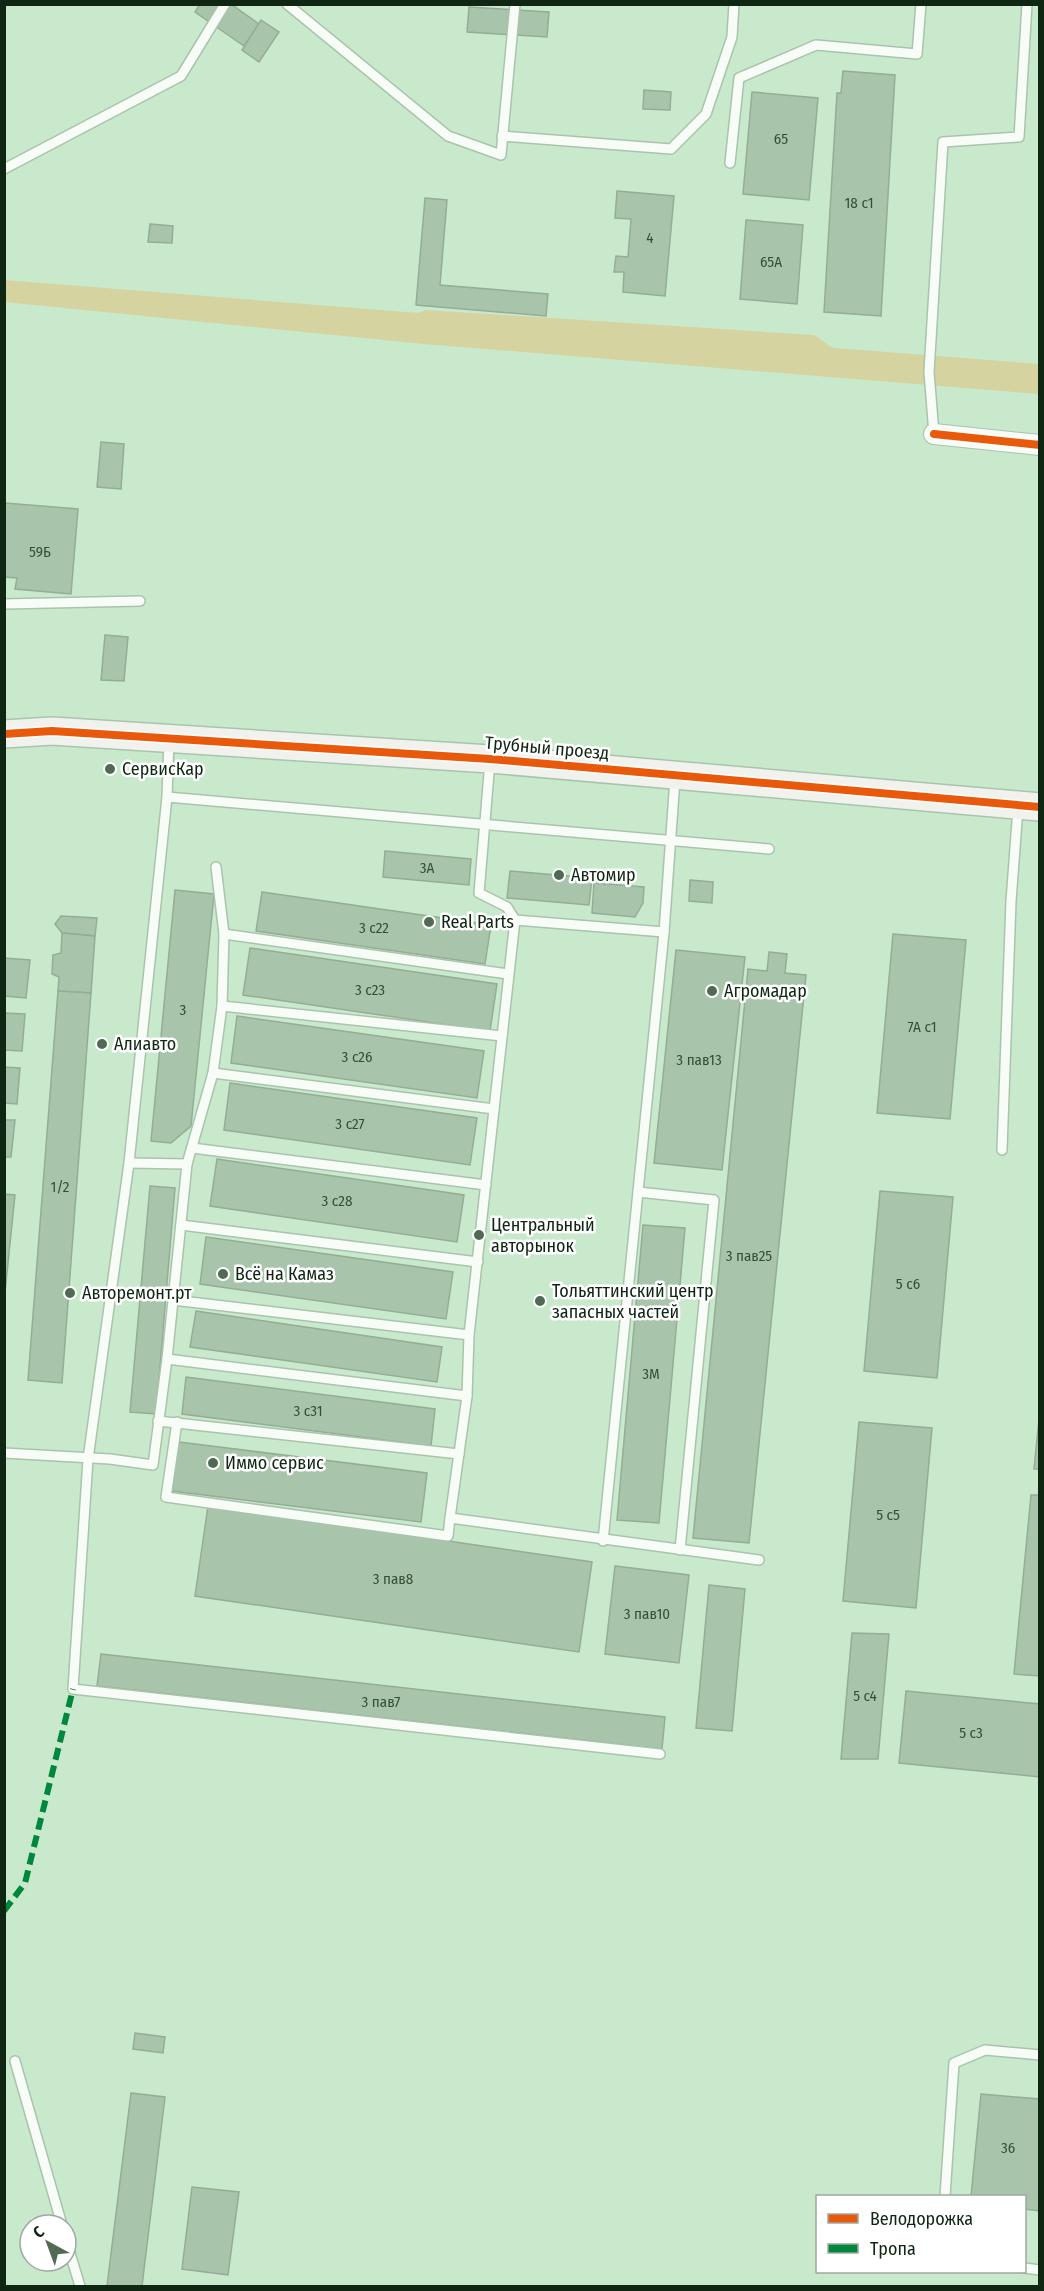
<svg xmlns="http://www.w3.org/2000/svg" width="1044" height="2291" font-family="'Fira Sans Condensed',sans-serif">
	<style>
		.green { fill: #d5d39f }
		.building { fill: #a8c5ab; stroke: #94ad96; stroke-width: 1.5 }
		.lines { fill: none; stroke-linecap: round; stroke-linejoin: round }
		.lane-casing { stroke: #aac4ac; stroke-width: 12 }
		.street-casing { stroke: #aac4ac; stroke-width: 22 }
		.secondary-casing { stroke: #aac4ac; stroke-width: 30 }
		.lane { stroke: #f7fcf7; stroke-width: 9 }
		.street { stroke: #f7fcf7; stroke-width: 20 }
		.secondary { stroke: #f1f2ed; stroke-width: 27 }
		.quiet { stroke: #00873e; stroke-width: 6; stroke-dasharray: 12 6; stroke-linecap: butt }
		.cycleway-casing { stroke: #fff; stroke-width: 11 }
		.cycleway { stroke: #e8590c; stroke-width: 8 }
		.poi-dot { fill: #506a53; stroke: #fff; stroke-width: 2 }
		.labels { text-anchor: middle; stroke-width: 5; stroke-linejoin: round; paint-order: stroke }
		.number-label { font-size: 15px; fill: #354e38 }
		.street-label { font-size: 18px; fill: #0f2612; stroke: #fff }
		.poi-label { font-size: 18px; fill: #0f2612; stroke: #fff; text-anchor: start }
	</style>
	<rect width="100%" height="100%" fill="#c8e9cb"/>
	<path class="green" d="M4,280L418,313L426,310L814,335C823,339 826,346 835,348L1039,364V394L424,344L5,302Z"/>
	<g class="building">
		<polygon points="200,4 231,4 259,24 244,46 195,12"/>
		<polygon points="469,7 549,12 547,37 467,32"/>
		<polygon points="261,20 279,32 259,62 242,50"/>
		<polygon points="843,71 895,75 881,316 824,312 837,93 841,93"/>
		<polygon points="644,90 671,92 670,110 643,109"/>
		<polygon points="752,92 818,98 809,200 743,194"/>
		<polygon points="617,191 674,196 665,296 623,292 624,272 614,272 616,256 628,257 631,219 615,218"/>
		<polygon points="425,198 447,200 440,285 548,294 546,316 416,305"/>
		<polygon points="746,220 803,225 797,304 740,299"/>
		<polygon points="150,224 173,226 172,243 148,242"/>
		<polygon points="101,442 124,444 121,489 97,487"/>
		<polygon points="5,503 78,509 71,594 15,589 17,578 4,577"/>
		<polygon points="105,635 128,637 124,681 101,680"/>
		<polygon points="385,851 471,859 469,885 383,877"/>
		<polygon points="510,871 592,878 589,905 507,898"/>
		<polygon points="690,880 713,882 712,903 689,901"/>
		<polygon points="594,883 644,887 643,903 635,917 592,913"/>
		<polygon points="175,890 214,894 191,1126 171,1143 151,1141"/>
		<polygon points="262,892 491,925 485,964 256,931"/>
		<polygon points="61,916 97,918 95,936 62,933 55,924"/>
		<polygon points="62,933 95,936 91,993 58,991 59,977 52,974 53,955 61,953"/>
		<polygon points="893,934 966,940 950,1119 877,1113"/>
		<polygon points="250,948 497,984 490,1031 243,995"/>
		<polygon points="676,950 745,957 722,1170 654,1163"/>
		<polygon points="769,952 787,954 785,973 806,975 749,1543 693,1538 748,969 767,971"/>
		<polygon points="4,958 30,960 26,998 4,996"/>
		<polygon points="58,991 91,993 62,1383 28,1380"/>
		<polygon points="4,1013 25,1014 22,1051 4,1050"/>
		<polygon points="237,1016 484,1051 477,1098 231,1063"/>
		<polygon points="4,1067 20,1068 17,1104 4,1103"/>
		<polygon points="230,1083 477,1118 470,1165 224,1130"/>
		<polygon points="4,1120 15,1120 11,1157 4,1157"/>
		<polygon points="217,1159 464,1195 457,1242 210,1206"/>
		<polygon points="150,1186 175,1188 156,1414 130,1412"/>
		<polygon points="880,1191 953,1197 937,1378 864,1371"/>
		<polygon points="4,1194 15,1195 4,1302"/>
		<polygon points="643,1225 685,1228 659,1523 617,1520"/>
		<polygon points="206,1237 453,1272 446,1319 200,1284"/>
		<polygon points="196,1311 442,1347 437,1382 190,1347"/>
		<polygon points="186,1377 435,1409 431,1446 182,1414"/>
		<polygon points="1040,1409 1040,1469 1034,1469"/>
		<polygon points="859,1422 932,1428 916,1608 843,1601"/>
		<polygon points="179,1442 427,1473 421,1522 172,1491"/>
		<polygon points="1031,1495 1040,1495 1040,1676 1014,1674"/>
		<polygon points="208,1506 592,1562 579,1652 195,1596"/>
		<polygon points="615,1566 689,1575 679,1663 605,1654"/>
		<polygon points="709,1585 745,1589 732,1731 696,1728"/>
		<polygon points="852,1633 889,1634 878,1759 841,1759"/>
		<polygon points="101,1654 665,1717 662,1749 97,1686"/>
		<polygon points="906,1691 1040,1704 1040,1777 899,1763"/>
		<polygon points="135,2033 165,2037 163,2053 133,2049"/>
		<polygon points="131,2093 165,2097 142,2286 107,2286"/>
		<polygon points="981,2094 1040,2099 1040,2211 1024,2209 1024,2196 971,2196"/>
		<polygon points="192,2187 239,2192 228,2275 182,2269"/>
	</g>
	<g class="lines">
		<g class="lane-casing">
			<g id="lane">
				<polyline points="287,4 448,136 501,155 515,4"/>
				<polyline points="502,136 671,149 706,114 732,37 734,4"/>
				<polyline points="730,163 739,78 816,45 917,54 921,4"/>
				<polyline points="4,169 181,76 225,4"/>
				<polyline points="934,434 929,372 943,142 1019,137 1027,4"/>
				<polyline points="4,604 140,601"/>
				<polyline points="167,797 169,740"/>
				<polyline points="515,920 664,932"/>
				<polyline points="224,934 508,974"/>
				<polyline points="222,1006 502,1036"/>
				<polyline points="213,1073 494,1109"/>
				<polyline points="192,1148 486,1185"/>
				<polyline points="1002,1150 1011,901 1018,808"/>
				<polyline points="129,1163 187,1164"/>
				<polyline points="638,1192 714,1200 680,1550"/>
				<polyline points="181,1225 478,1262"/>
				<polyline points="173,1300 469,1335"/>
				<polyline points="167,1359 467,1396"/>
				<polyline points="158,1421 459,1454"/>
				<polyline points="177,1422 166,1497 448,1536 450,1518 759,1560"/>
				<polyline points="4,1453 110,1459 153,1465 167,1359 187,1164 213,1073 222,1006 224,934 216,867"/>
				<polyline points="450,1518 467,1396 469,1335 515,920 507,907 479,893 490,761"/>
				<polyline points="603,1541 664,932 675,779"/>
				<polyline points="660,1754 73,1689 88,1459 129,1163 167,797 769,849"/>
				<polyline points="15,2061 62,2225"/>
				<polyline points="945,2196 954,2063 985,2050 1040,2055"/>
				<polyline points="66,2240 80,2286"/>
				<polyline points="1024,2268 1040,2270"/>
			</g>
		</g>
		<g class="street-casing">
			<polyline id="street" points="934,434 1040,445"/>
		</g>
		<g class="secondary-casing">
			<polyline id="secondary" points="4,734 52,731 490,759 1040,807"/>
		</g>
		<use href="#lane" class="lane"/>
		<use href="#street" class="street"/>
		<use href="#secondary" class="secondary"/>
		<polyline class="quiet" points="4,1911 25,1883 73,1689"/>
		<g class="cycleway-casing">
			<g id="cycleway">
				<polyline points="934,434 1040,445"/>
				<polyline points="4,734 52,731 490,759 1040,807"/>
			</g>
		</g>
		<use href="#cycleway" class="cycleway"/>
	</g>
	<g class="poi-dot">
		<circle cx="110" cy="769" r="6"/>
		<circle cx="559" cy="875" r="6"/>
		<circle cx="429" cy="922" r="6"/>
		<circle cx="712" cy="991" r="6"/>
		<circle cx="102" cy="1044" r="6"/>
		<circle cx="479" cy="1235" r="6"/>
		<circle cx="223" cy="1274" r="6"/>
		<circle cx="70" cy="1293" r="6"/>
		<circle cx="540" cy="1301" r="6"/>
		<circle cx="213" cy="1463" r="6"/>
	</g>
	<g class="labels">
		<g class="number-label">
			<text x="781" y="144">65</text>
			<text x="859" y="208">18 с1</text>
			<text x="650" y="243">4</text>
			<text x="771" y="267">65А</text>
			<text x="40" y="557">59Б</text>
			<text x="427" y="873">3А</text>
			<text x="374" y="933">3 с22</text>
			<text x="370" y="995">3 с23</text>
			<text x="183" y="1015">3</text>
			<text x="922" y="1032">7А с1</text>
			<text x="357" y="1062">3 с26</text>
			<text x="699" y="1065">3 пав13</text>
			<text x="350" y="1129">3 с27</text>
			<text x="60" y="1192">1/2</text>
			<text x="337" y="1206">3 с28</text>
			<text x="749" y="1261">3 пав25</text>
			<text x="908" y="1289">5 с6</text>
			<text x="651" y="1379">3М</text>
			<text x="308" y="1416">3 с31</text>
			<text x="888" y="1520">5 с5</text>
			<text x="393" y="1584">3 пав8</text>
			<text x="647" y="1619">3 пав10</text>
			<text x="865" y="1701">5 с4</text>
			<text x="381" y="1707">3 пав7</text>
			<text x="971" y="1738">5 с3</text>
			<text x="1008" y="2153">36</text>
		</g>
		<g class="street-label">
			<text transform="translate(547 748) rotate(5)" y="6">Трубный проезд</text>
		</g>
		<g class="poi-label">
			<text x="122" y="775">СервисКар</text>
			<text x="571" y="881">Автомир</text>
			<text x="441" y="928">Real Parts</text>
			<text x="724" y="997">Агромадар</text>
			<text x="114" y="1050">Алиавто</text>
			<text x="491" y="1231">Центральный<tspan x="491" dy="21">авторынок</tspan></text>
			<text x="235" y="1280">Всё на Камаз</text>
			<text x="552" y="1297">Тольяттинский центр<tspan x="552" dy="21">запасных частей</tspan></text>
			<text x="82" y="1299">Авторемонт.рт</text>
			<text x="225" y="1469">Иммо сервис</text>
		</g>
	</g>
	<rect width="1044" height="2291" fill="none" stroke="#0f2612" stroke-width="12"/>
	<rect x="816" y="2195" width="210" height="78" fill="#ffffff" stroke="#9fa8a0" stroke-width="1.5"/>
	<rect x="828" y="2214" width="30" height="9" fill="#e8590c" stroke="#9fa8a0" stroke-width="1.5"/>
	<text x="870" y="2225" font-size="18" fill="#0f2612">Велодорожка</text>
	<rect x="828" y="2244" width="30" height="9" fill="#00873e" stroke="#9fa8a0" stroke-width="1.5"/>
	<text x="870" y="2255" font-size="18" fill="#0f2612">Тропа</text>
	<g transform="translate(48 2243) rotate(319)"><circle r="28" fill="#ffffff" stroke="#9fa8a0" stroke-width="1.5"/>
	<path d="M0-4.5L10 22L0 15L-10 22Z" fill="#506a53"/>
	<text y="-9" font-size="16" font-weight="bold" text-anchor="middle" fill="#0f2612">С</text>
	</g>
</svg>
